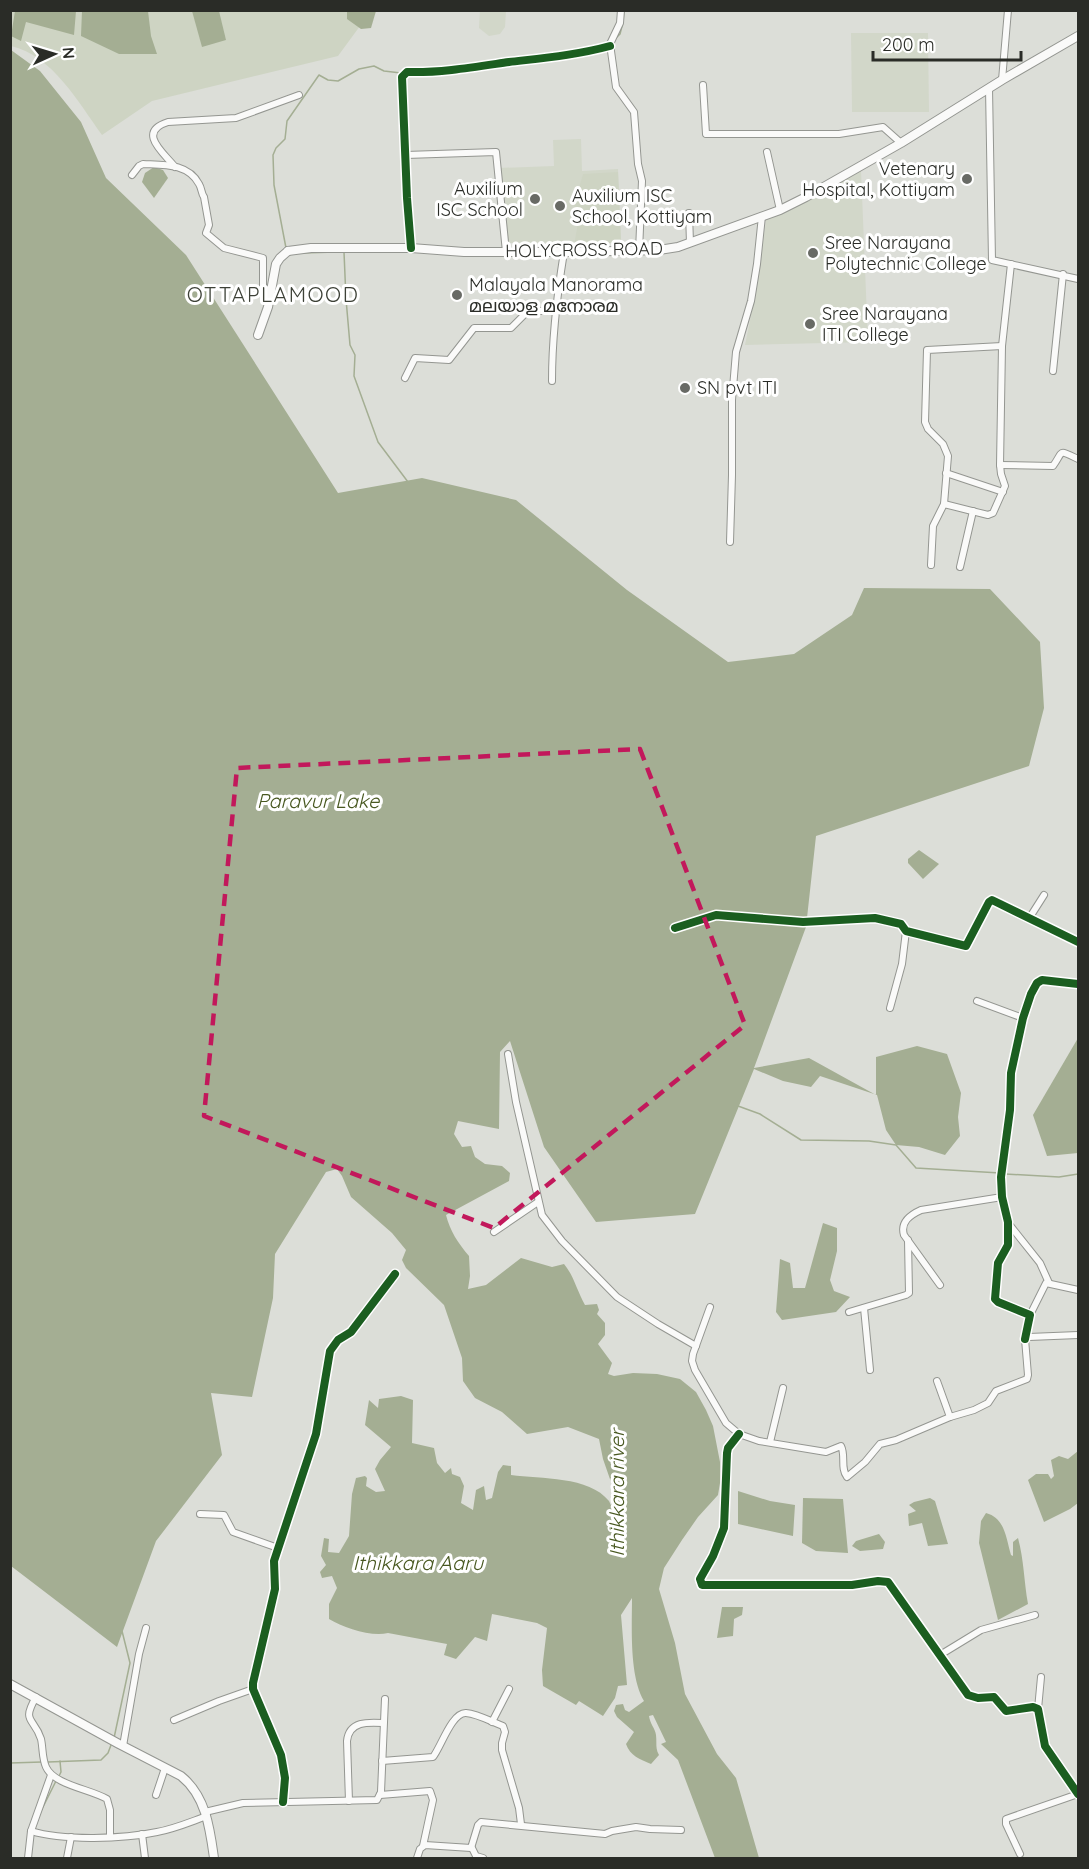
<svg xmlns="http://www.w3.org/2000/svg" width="1089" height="1869" font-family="Quicksand,'Noto Sans Malayalam',sans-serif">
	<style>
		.built { fill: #d2d7c9 }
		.green { fill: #ced4c3 }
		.water { fill: #a4ae93 }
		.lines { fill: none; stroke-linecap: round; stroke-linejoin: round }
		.stream { stroke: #a4ae93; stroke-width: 1.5 }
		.minor-casing { stroke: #949691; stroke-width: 8 }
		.tertiary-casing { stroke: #949691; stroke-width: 10 }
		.secondary-casing { stroke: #949691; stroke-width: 10 }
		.minor { stroke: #fafaf9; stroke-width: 6 }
		.tertiary { stroke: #fafaf9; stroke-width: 8 }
		.secondary { stroke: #fafaf9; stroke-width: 8 }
		.cycleway-casing { stroke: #fff; stroke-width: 11 }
		.cycleway { stroke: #1b5e20; stroke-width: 8 }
		.marked { fill: none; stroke: #c2185b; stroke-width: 4.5; stroke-dasharray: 12 8; stroke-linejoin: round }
		.poi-dot { fill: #686a65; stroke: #fff; stroke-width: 2 }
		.labels { text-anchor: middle; stroke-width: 6; stroke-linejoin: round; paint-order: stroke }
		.poi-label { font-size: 18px; fill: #2a2c27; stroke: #fff; text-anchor: start }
		.street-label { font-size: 18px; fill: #2a2c27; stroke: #fff }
		.water-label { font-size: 20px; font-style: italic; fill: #485820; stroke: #fff }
		.quarter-label { font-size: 21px; letter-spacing: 1.5px; fill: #3d4137; stroke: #fff }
	</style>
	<rect width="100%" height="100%" fill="#dcded8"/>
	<g class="built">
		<polygon points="480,10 506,11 505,27 500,34 489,36 479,28"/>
		<polygon points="851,33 928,33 929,112 852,112"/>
		<polygon points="581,139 582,171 618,169 621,242 503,243 498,168 554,166 553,140"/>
		<polygon points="861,170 868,342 745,345 757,286 766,220"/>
	</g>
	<g class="green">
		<path d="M11,11H371L338,56L152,101L102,135C78,102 53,56 11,46Z"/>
		<path d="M618,172L621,243H575C575,238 576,235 577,229C578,220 572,212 575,201C577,192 581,183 583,174Z"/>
	</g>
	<g class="water">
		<polygon points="15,11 76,11 74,35 26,22 21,41 11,36"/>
		<polygon points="82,11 148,11 151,36 157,54 119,54 81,36"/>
		<polygon points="192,11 219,11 226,40 202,47"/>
		<polygon points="347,11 376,11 371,28 361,29 347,19"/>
		<path d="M11,50L40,71L81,122L106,178L186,255L338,493L422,478L516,500L627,590L728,662L794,654L852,615L864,588L990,589L1040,642L1044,708L1029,766L816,836L806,927L754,1068L809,1058L876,1095V1057L917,1046L947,1054L961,1093L958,1117L960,1136L945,1155L919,1147L896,1145L886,1130L877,1095L820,1076L811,1087L783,1081L754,1069L695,1214L596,1222L544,1147L510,1041L500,1052L499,1129L458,1121L454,1134L462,1147L471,1146L475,1157L485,1164L502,1166L510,1173L509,1181L446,1215C450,1231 458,1243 469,1256L470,1276L468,1289L486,1285L521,1258L552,1267L564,1264C574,1276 577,1291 585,1305L597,1304L599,1310L597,1314L605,1323V1335L598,1344L612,1363L608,1374L614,1376L633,1373L657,1374L680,1379L696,1392L706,1410L713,1426L720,1462V1483L718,1495L698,1517L682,1540L664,1568L659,1589L675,1643L685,1694L717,1754L736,1778L759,1858H715L678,1760L661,1744L666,1742L653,1715L649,1716C650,1724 655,1728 656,1735C657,1743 655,1748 659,1755L651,1764C640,1759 630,1756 626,1744L634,1732L617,1717L614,1711L616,1705L623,1704L625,1710L629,1712L644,1701C629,1676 632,1627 632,1598L621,1615L627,1685L618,1686L615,1698L603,1716L579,1701L576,1705L543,1686L542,1670L547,1628L537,1623L492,1614L487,1641L475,1637L456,1659L444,1655L447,1644L388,1633C371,1637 344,1628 329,1619V1604L337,1588L332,1576L322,1578L320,1572L326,1565L321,1556L324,1538L329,1539L328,1552L339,1553L349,1536L352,1494L356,1478L365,1476L367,1478L366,1486L376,1492L385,1491L375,1469L380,1460L391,1447L365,1425L369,1400L378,1408L379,1399L401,1396L413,1400L412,1443L434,1448L437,1463L445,1473L451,1468L452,1474L460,1477L464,1486L461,1503L473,1510L476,1490L484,1486L486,1500L492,1498L498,1472L503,1465L511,1466V1475C541,1479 589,1476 609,1501C611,1505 613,1510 615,1514L619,1505L603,1459L599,1439L568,1427L527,1434L502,1412L475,1398L463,1381L462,1358L444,1305L406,1268L402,1260L406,1250L392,1233L351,1197L342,1176L337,1169L326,1172L275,1254L273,1298L252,1397L211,1393L222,1455L156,1541L117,1647L11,1566Z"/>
		<polygon points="154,167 163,170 168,178 154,198 142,182 145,173"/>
		<polygon points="919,850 939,864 923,879 908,863 908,859"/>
		<polygon points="1078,1038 1078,1153 1047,1156 1033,1115"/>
		<polygon points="823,1223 837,1228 837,1251 830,1280 834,1291 850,1297 836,1312 782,1320 776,1312 780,1259 790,1263 793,1288 805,1288"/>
		<polygon points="1078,1451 1078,1503 1070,1509 1044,1522 1028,1480 1036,1474 1048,1474 1051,1479 1054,1476 1051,1460 1059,1456 1068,1459"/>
		<polygon points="738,1491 770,1501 795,1505 793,1536 738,1524"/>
		<polygon points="803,1498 843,1499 848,1553 816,1551 802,1543"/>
		<polygon points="930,1498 935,1501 948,1544 928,1546 922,1523 909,1526 908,1514 916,1511 909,1505 914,1502"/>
		<path d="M986,1513C1005,1518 1006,1538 1011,1555L1013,1556V1542L1018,1538C1024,1560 1024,1582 1028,1604L998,1620L979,1543L981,1521Z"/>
		<polygon points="879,1534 885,1542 883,1549 860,1551 852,1546 856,1541"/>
		<polygon points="722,1607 743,1607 742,1615 734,1619 733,1636 717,1638"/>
	</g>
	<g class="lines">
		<g class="stream">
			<polyline points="623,21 624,10"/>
			<polyline points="616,38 620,34 622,26"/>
			<polyline points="286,248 274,185 273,155 276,148 285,139 287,121 319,75 328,80 338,81 359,69 374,66 384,71 401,73"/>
			<polyline points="344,252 346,299 350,345 355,355 354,376 378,442 408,482"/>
			<polyline points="302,253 336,252"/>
			<polyline points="738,1106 760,1114 801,1140 869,1141 896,1145 916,1168 1000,1173"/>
			<polyline points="1005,1174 1059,1177 1078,1174"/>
			<polyline points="114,1738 130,1663 122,1631"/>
			<polyline points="48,1762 101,1760 108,1753 111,1745"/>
			<polyline points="10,1763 42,1762"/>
			<polyline points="59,1776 61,1772 60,1761"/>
			<polyline points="41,1811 56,1781"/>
		</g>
		<g class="minor-casing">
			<g id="minor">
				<polyline points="621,10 620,23 610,44 616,87 634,112 638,164 642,181 639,251"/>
				<polyline points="1002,80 1008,10"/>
				<polyline points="703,85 706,134 839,134 883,127 901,143"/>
				<polyline points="989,88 992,260 1078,279"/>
				<polyline points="767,152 780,210"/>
				<polyline points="406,155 496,152 506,252"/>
				<path d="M175,167C164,153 136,132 168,122L236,118L299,95"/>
				<path d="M132,175L139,166L143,164C163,165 188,163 199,184C202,189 201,193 204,197L209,225L206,233L224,248L263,258V287L271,292"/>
				<polyline points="689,213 690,243"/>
				<path d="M411,248L407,198L402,77L407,72C441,73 475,67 509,62C543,58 577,55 610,46"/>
				<polyline points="1053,371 1063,274"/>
				<polyline points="405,378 415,358 449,360 474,328 511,328 527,312 555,310"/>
				<path d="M552,381C552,338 557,295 564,252"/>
				<path d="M1000,465L1053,466C1064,451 1057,449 1078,459"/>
				<polyline points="946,473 1003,492"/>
				<polyline points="944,504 988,515 993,513 1005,486 1001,474 1000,465 1002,346 1011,264"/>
				<polyline points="730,542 732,475 732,400 736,352 751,301 757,264 762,216"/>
				<polyline points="931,565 933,526 944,504 948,456 943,444 928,429 925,422 927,350 1002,346"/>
				<polyline points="960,567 973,511"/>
				<polyline points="1030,917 1044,895"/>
				<polyline points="675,928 716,915 803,922 875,918 901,924 906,931 966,946 989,902 992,900 1078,942"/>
				<polyline points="977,1001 1023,1018"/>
				<polyline points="890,1008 902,964 906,931"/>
				<polyline points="508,1054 516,1102 542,1215 562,1241 617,1297 658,1324 696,1346"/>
				<polyline points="1009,1224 1040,1263 1049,1283"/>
				<polyline points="494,1232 538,1202"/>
				<path d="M940,1285L904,1235C900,1222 910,1215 921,1210L1002,1197"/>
				<path d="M710,1307L693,1354L692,1361L695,1370L726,1423L739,1434L759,1441L826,1452L841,1446C846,1456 840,1468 847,1477L865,1462L880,1444L896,1440L950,1417L974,1410L988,1403L996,1391L1027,1379L1028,1375L1025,1339L1029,1337L1078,1335"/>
				<polyline points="864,1308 870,1370"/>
				<polyline points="849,1312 906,1295 909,1293 908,1240"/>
				<polyline points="1030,1315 1046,1283 1078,1290"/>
				<polyline points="1025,1339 1030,1315 998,1302 995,1299 998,1263 1008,1245 1008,1222 1002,1197 1001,1177 1010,1110 1011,1073 1023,1018 1031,994 1037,983 1042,980 1078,984"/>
				<polyline points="937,1381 950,1417"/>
				<polyline points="739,1434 728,1448 727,1453 724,1528 713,1556 700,1579 702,1585 852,1585 878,1581 888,1582 968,1695 978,1698 994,1697 1006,1711 1033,1707 1038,1709 1045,1746 1078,1794"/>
				<polyline points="770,1442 783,1388"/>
				<polyline points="200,1514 224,1515 233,1532 278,1548"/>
				<polyline points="940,1655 981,1630 1035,1615"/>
				<path d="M36,1697C21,1723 34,1717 41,1739C43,1748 42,1758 46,1767C54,1785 90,1789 107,1799L110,1810V1836"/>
				<polyline points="1038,1709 1041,1677"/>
				<polyline points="174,1720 219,1701 253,1689"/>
				<polyline points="492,1722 509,1689"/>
				<polyline points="123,1746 139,1654 146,1628"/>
				<path d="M382,1761L433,1757C441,1747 452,1712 466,1713C478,1714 492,1722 503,1726L505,1732L502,1743V1750L519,1808L521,1824"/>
				<polyline points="156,1795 165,1768"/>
				<polyline points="380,1795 430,1791 433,1800 423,1846"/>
				<path d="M349,1801L347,1741C349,1721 368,1722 383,1723"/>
				<polyline points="283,1802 285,1778 281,1755 253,1689 253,1683 275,1589 274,1561 316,1434 330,1351 338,1340 351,1332 395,1274"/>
				<polyline points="205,1812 243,1803 377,1800 381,1792 385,1699"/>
				<path d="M31,1831C63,1841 124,1839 157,1832C174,1829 190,1822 207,1816"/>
				<polyline points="142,1834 145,1858"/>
				<polyline points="472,1848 476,1856 483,1858"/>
				<polyline points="1020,1854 1006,1824 1006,1819 1078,1794"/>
				<polyline points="28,1858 31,1831 51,1775"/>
				<polyline points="67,1858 71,1837"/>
				<polyline points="417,1858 420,1849 425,1845 471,1848 478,1825 481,1822 605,1834 612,1831 636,1827 650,1829 681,1830"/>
			</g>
		</g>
		<g class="tertiary-casing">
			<polyline id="tertiary" points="258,335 268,307 276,264 280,258 288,251"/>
		</g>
		<g class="secondary-casing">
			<g id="secondary">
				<polyline points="288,251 311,248 411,248 464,252 573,252 659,250 678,247 780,210 806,197 901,143 1002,80 1078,36"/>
				<path d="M10,1684L119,1744L181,1776C206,1796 210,1829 214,1858"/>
			</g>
		</g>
		<use href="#minor" class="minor"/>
		<use href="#tertiary" class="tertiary"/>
		<use href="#secondary" class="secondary"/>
		<g class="cycleway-casing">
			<g id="cycleway">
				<path d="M411,248L407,198L402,77L407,72C441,73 475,67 509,62C543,58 577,55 610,46"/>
				<polyline points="675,928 716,915 803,922 875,918 901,924 906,931 966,946 989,902 992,900 1078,942"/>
				<polyline points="1025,1339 1030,1315 998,1302 995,1299 998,1263 1008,1245 1008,1222 1002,1197 1001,1177 1010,1110 1011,1073 1023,1018 1031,994 1037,983 1042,980 1078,984"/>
				<polyline points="739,1434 728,1448 727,1453 724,1528 713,1556 700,1579 702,1585 852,1585 878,1581 888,1582 968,1695 978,1698 994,1697 1006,1711 1033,1707 1038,1709 1045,1746 1078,1794"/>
				<polyline points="283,1802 285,1778 281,1755 253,1689 253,1683 275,1589 274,1561 316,1434 330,1351 338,1340 351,1332 395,1274"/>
			</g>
		</g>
		<use href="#cycleway" class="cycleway"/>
	</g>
	<path class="marked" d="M640,749L745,1025L494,1228L204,1116L237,768Z"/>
	<g class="poi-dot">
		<circle cx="967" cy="179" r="6"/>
		<circle cx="535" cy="199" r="6"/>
		<circle cx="560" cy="206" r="6"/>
		<circle cx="813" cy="253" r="6"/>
		<circle cx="457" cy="295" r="6"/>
		<circle cx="810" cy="324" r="6"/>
		<circle cx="685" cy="388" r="6"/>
	</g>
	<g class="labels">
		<g class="poi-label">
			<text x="955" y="175" text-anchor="end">Vetenary<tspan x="955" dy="21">Hospital, Kottiyam</tspan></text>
			<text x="523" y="195" text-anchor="end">Auxilium<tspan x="523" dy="21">ISC School</tspan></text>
			<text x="572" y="202">Auxilium ISC<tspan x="572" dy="21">School, Kottiyam</tspan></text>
			<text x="825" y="249">Sree Narayana<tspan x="825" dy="21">Polytechnic College</tspan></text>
			<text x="469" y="291">Malayala Manorama<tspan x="469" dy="21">മലയാള മനോരമ</tspan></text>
			<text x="822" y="320">Sree Narayana<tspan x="822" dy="21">ITI College</tspan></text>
			<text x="697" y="394">SN pvt ITI</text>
		</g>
		<g class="street-label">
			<text transform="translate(584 250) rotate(-1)" y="6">HOLYCROSS ROAD</text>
		</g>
		<g class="water-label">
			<text x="318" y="808">Paravur Lake</text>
			<text transform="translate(617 1493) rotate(-90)" y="7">Ithikkara river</text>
			<text x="418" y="1570">Ithikkara Aaru</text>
		</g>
		<g class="quarter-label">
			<text x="273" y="302">OTTAPLAMOOD</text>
		</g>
	</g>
	<rect width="1089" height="1869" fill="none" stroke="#2a2c27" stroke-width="24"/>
	<g transform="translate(54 54) rotate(86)" stroke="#ffffff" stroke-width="4.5" paint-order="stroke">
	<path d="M0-4.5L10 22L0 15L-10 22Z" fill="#2a2c27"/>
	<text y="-9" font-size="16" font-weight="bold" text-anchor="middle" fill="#2a2c27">N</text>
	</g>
	<path d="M873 51v9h148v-9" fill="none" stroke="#2a2c27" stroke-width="3"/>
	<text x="882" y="51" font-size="18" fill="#2a2c27" stroke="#ffffff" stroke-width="4.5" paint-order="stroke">200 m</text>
</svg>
